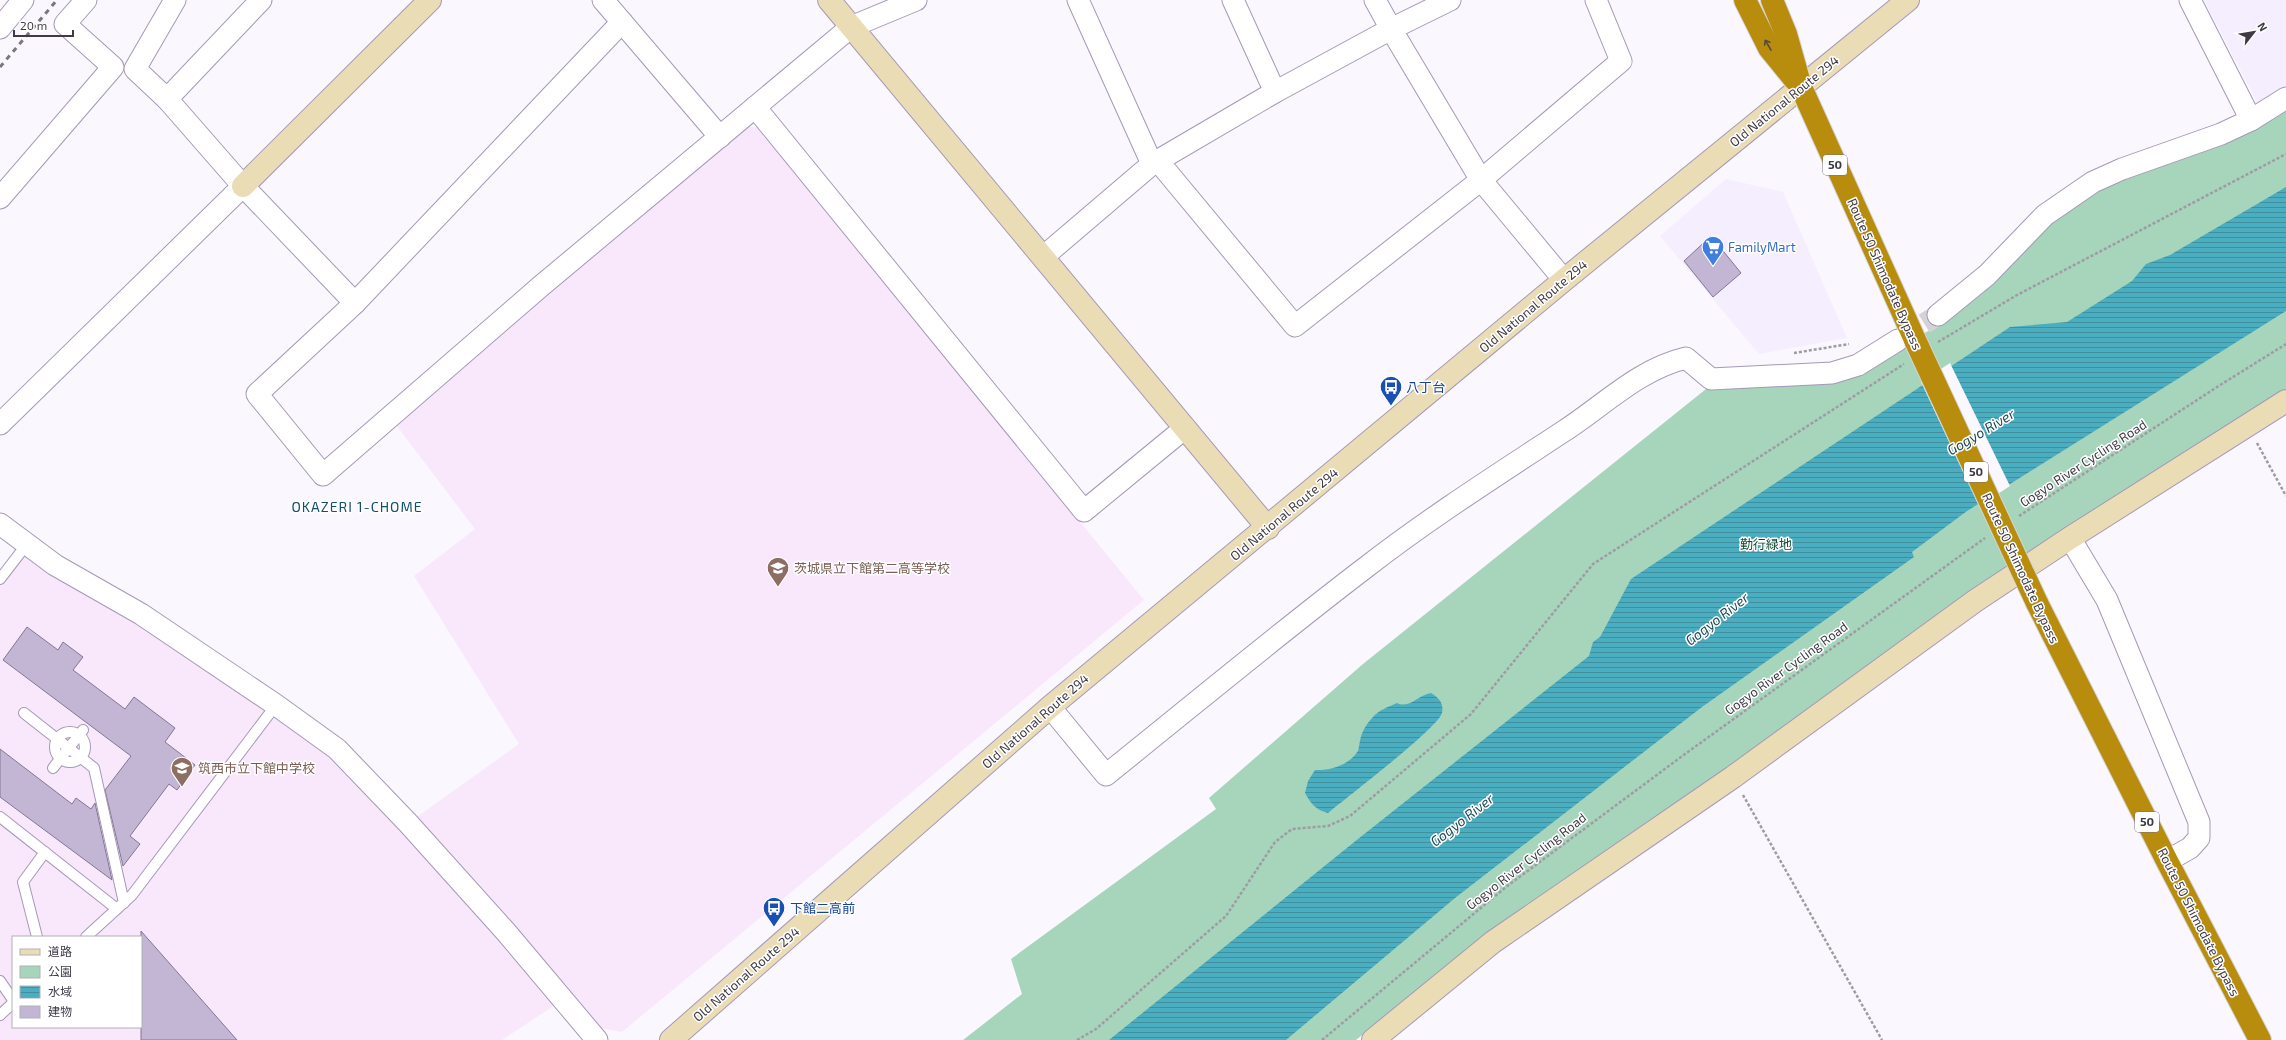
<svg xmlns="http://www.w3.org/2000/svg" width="2286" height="1040" font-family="'Exo 2','Noto Sans JP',sans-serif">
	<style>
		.built { fill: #f5eefe }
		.education { fill: #f9e8fb; fill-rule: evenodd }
		.green { fill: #a7d5bb }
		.water { fill: url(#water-rules) }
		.pier { fill: #faf7fe }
		.building { fill: #c3b6d5; stroke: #827793 }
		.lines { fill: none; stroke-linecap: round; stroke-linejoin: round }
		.street-tunnel { stroke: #d5d1d9; stroke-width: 21; stroke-dasharray: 21 10; stroke-linecap: butt }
		.lane-casing { stroke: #a599b7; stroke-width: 12 }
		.street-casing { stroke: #a599b7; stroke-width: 23 }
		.secondary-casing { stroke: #a599b7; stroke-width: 24 }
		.highway-casing { stroke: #d5d4d6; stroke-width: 24 }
		.path { stroke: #9f9ba4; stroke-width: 2.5; stroke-dasharray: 3 2; stroke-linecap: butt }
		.lane { stroke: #fff; stroke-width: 10 }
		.street { stroke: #fff; stroke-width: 21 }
		.secondary { stroke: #eaddb6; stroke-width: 22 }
		.highway { stroke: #b88d0d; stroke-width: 22 }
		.rail { stroke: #7a7580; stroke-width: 3; stroke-dasharray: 5 5; stroke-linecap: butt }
		.highway-bridge-casing { stroke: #d5d4d6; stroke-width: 24; stroke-linecap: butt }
		.highway-bridge { stroke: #b88d0d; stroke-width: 22 }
		.oneway { stroke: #574b3b }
		.labels { text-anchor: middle; stroke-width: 3; stroke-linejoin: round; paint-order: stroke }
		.shield { fill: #fff; stroke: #79757e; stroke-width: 1 }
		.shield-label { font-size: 12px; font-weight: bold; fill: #3f3a46 }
		.street-label { font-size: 13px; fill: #3f3a46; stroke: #fff }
		.shop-label { font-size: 13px; fill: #366cbe; stroke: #fff; text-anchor: start }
		.transit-label { font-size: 13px; fill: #164399; stroke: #fff; text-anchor: start }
		.park-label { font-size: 13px; fill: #104c32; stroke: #fff }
		.education-label { font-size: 13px; fill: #785e54; stroke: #fff; text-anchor: start }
		.water-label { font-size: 14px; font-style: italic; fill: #1f4b54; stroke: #fff }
		.neighbourhood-label { font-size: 14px; letter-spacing: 1px; fill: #114f6e; stroke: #fff }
	</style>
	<defs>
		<pattern id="water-rules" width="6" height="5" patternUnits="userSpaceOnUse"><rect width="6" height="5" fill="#4aaec0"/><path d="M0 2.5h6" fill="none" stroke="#3f8f9e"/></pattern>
	</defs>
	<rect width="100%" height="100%" fill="#faf7fe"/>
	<g class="built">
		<polygon points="2204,0 2286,0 2286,91 2266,104 2257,102"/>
		<polygon points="1726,179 1783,192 1847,338 1759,354 1660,236"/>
	</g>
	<g class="education">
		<polygon points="743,127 757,127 1144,600 622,1032 594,1027 414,819 519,744 414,576 475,529 384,409"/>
		<path d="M12,543L137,621L332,754L398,822L555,1005L502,1040H0V570L14,552ZM13,937H141V1027H13Z"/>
	</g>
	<polygon class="green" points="2286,106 2286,390 2193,446 1970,592 1728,767 1484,935 1356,1040 963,1040 1022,994 1011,959 1216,809 1209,798 1363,664 1711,385 1832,384 1950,319 1983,293 2052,220 2091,193 2238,135"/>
	<g class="water">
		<polygon points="2286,187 2286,311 1967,511 1912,552 1914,557 1702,707 1455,898 1286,1040 1109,1040 1358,839 1589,656 1593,642 1600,637 1631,579 2010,327 2067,322 2132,281 2146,264 2170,255"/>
		<path d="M1431,693C1439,698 1444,703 1442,713C1438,728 1346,798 1328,813C1315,809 1312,805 1305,793L1308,781L1315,770C1330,771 1349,765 1358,751C1359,748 1359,744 1360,741C1361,733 1367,723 1373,717C1379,710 1388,707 1397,703C1410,709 1418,695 1431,693Z"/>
	</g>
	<polygon class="pier" points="1950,363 2010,486 1979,506 1921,382"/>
	<g class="building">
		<polygon points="1711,236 1741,273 1713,297 1684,261"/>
		<polygon points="27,627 58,650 63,642 83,657 73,670 125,709 134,697 175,728 165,742 195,765 177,790 169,784 130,836 140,844 123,866 105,790 131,756 3,660"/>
		<polygon points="0,749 72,804 76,798 91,809 95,803 112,880 0,797"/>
		<polygon points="141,931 237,1040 141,1040"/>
	</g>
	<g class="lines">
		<polyline class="street-tunnel" points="1898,340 1938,315"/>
		<g class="lane-casing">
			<g id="lane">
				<polyline points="0,579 27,544"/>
				<polyline points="24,713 94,768 124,903"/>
				<circle cx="70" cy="747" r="15"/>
				<polyline points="53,768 83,730"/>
				<polyline points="0,817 117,909"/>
				<polyline points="37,937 23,882 45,852"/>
				<polyline points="86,937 132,895 276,705"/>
				<polyline points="0,981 13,1000"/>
				<polyline points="0,1015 13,1003"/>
			</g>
		</g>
		<g class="street-casing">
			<g id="street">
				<polyline points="261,0 167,99 243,186 355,303 257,394 323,475 541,286 851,27 916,0"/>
				<polyline points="603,0 720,137"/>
				<polyline points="1078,0 1152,164"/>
				<polyline points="1233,0 1275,92"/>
				<polyline points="1375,0 1391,29 1481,180 1564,280"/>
				<polyline points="2190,0 2251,120"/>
				<polyline points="0,28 23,0"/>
				<polyline points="167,99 135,69 175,0"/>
				<polyline points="755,107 1084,511 1185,428"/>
				<polyline points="1158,161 1295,326 1481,180 1621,61 1596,0"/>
				<polyline points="0,198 113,67 65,24 86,0"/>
				<polyline points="1043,257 1152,164 1275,92 1391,29 1450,0"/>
				<polyline points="355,303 622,22"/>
				<polyline points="1938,315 1987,275 2045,215 2093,182 2122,169 2221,134 2251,120 2286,98"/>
				<polyline points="0,424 243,186"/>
				<polyline points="0,524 55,565 141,614 276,705 337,749 408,823 506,932 597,1040"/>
				<polyline points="2070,538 2107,600 2199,822 2199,838 2190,848 2167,861"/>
				<path d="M1050,707L1106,775C1192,706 1277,635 1365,568C1428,519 1497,475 1564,431C1603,406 1639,369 1686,358L1711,379L1832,373L1858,365L1898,340"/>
			</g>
		</g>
		<g class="secondary-casing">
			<g id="secondary">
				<polyline points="829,0 1268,528"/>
				<polyline points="243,186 430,0"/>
				<polyline points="671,1040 1050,707 1564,280 1908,0"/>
				<polyline points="1373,1040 1493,942 1733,777 1975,601 2070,538 2286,401"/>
			</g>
		</g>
		<g class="highway-casing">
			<g id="highway">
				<polyline points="1745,0 1769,48 1795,80"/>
				<polyline points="1772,0 1786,34 1801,87 1915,340"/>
				<polyline points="2037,603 2167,861 2260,1040"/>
			</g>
		</g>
		<g class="path">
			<polyline points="1938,342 2017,295 2286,154"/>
			<polyline points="1794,353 1849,344"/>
			<polyline points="2257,443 2286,496"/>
			<polyline points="2019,516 2217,387 2286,344"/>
			<polyline points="1743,795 1882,1040"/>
			<polyline points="1077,1040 1096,1029 1226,916 1275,842 1292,829 1328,826 1350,816 1471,714 1593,564 1904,364"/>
			<polyline points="1322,1040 1506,887 1685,754 1985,538"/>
		</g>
		<use href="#lane" class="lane"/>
		<use href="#street" class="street"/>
		<use href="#secondary" class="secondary"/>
		<use href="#highway" class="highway"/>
		<polyline class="rail" points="0,67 57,0"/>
		<g class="highway-bridge-casing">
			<polyline id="highway-bridge" points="1915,340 2037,603"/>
		</g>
		<use href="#highway-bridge" class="highway-bridge"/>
	</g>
	<defs><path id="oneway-shaft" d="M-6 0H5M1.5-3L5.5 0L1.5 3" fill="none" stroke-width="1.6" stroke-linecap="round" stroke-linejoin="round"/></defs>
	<use class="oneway" href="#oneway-shaft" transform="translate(1768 45) rotate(-120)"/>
	<defs>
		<g id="supermarket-pin" transform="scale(1.15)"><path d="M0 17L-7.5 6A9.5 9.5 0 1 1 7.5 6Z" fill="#3f7fe0" stroke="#fff"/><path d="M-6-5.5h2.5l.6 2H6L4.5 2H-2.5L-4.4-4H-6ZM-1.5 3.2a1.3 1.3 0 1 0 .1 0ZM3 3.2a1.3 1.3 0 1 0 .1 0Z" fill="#fff"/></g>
		<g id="bus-pin" transform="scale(1.15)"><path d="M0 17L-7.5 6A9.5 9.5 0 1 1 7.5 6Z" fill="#1a4fb4" stroke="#fff"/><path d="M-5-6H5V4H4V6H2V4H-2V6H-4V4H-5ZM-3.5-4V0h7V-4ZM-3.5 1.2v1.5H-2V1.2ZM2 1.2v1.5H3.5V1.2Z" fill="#fff"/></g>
		<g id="school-pin" transform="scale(1.15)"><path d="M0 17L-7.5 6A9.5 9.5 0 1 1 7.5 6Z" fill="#8d6e63" stroke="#fff"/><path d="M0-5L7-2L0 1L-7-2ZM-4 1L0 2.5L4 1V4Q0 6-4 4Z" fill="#fff"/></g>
	</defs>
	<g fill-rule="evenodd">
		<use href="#supermarket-pin" x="1713" y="247"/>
		<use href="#bus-pin" x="1391" y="387"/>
		<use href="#school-pin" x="778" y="568"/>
		<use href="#school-pin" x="182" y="768"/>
		<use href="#bus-pin" x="774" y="908"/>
	</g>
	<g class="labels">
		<g class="shield">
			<rect x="1823" y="155" width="24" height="20" rx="3"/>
			<rect x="1964" y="462" width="24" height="20" rx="3"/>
			<rect x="2135" y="812" width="24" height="20" rx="3"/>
		</g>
		<g class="shield-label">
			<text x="1835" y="169">50</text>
			<text x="1976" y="476">50</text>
			<text x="2147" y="826">50</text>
		</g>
		<g class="street-label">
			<text transform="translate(1784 101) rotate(-39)" y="5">Old National Route 294</text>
			<text transform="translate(1885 274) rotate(66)" y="5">Route 50 Shimodate Bypass</text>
			<text transform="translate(1533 306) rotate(-40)" y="5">Old National Route 294</text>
			<text transform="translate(2083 463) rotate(-33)" y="5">Gogyo River Cycling Road</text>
			<text transform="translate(1284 514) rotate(-40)" y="5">Old National Route 294</text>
			<text transform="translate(2021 568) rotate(65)" y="5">Route 50 Shimodate Bypass</text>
			<text transform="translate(1786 668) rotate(-36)" y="5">Gogyo River Cycling Road</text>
			<text transform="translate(1035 721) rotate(-41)" y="5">Old National Route 294</text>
			<text transform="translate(1526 861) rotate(-38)" y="5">Gogyo River Cycling Road</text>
			<text transform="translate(2199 922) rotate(63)" y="5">Route 50 Shimodate Bypass</text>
			<text transform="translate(746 974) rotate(-41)" y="5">Old National Route 294</text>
		</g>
		<g class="shop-label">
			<text x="1728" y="252">FamilyMart</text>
		</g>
		<g class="transit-label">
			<text x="1406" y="392">八丁台</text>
			<text x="790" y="913">下館二高前</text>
		</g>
		<g class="park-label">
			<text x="1766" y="549">勤行緑地</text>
		</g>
		<g class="education-label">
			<text x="794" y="573">茨城県立下館第二高等学校</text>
			<text x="198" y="773">筑西市立下館中学校</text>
		</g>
		<g class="water-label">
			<text transform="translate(1981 432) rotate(-31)" y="5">Gogyo River</text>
			<text transform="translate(1717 619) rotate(-38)" y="5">Gogyo River</text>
			<text transform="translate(1462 820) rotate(-38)" y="5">Gogyo River</text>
		</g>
		<g class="neighbourhood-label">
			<text x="357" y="512">OKAZERI 1-CHOME</text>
		</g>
	</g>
	<rect x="12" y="936" width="130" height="92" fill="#ffffff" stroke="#b2b0b5"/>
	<rect x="20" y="949" width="20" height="6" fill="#eaddb6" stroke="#b2b0b5"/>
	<text x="48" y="956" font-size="12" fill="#3f3a46">道路</text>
	<rect x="20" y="966" width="20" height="12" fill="#a7d5bb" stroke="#b2b0b5"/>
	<text x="48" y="976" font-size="12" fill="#3f3a46">公園</text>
	<rect x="20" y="986" width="20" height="12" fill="url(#water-rules)" stroke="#b2b0b5"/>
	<text x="48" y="996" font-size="12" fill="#3f3a46">水域</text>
	<rect x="20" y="1006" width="20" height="12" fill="#c3b6d5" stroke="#b2b0b5"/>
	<text x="48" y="1016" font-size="12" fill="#3f3a46">建物</text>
	<g transform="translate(2254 32) rotate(59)" stroke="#ffffff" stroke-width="3" paint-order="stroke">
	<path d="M0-3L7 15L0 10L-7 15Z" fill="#3f3a46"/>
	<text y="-6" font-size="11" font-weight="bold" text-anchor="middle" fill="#3f3a46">N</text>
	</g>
	<path d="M14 30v6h59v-6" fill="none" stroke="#3f3a46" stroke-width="2"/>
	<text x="20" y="30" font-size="12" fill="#3f3a46" stroke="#ffffff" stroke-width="3" paint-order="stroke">20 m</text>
</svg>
